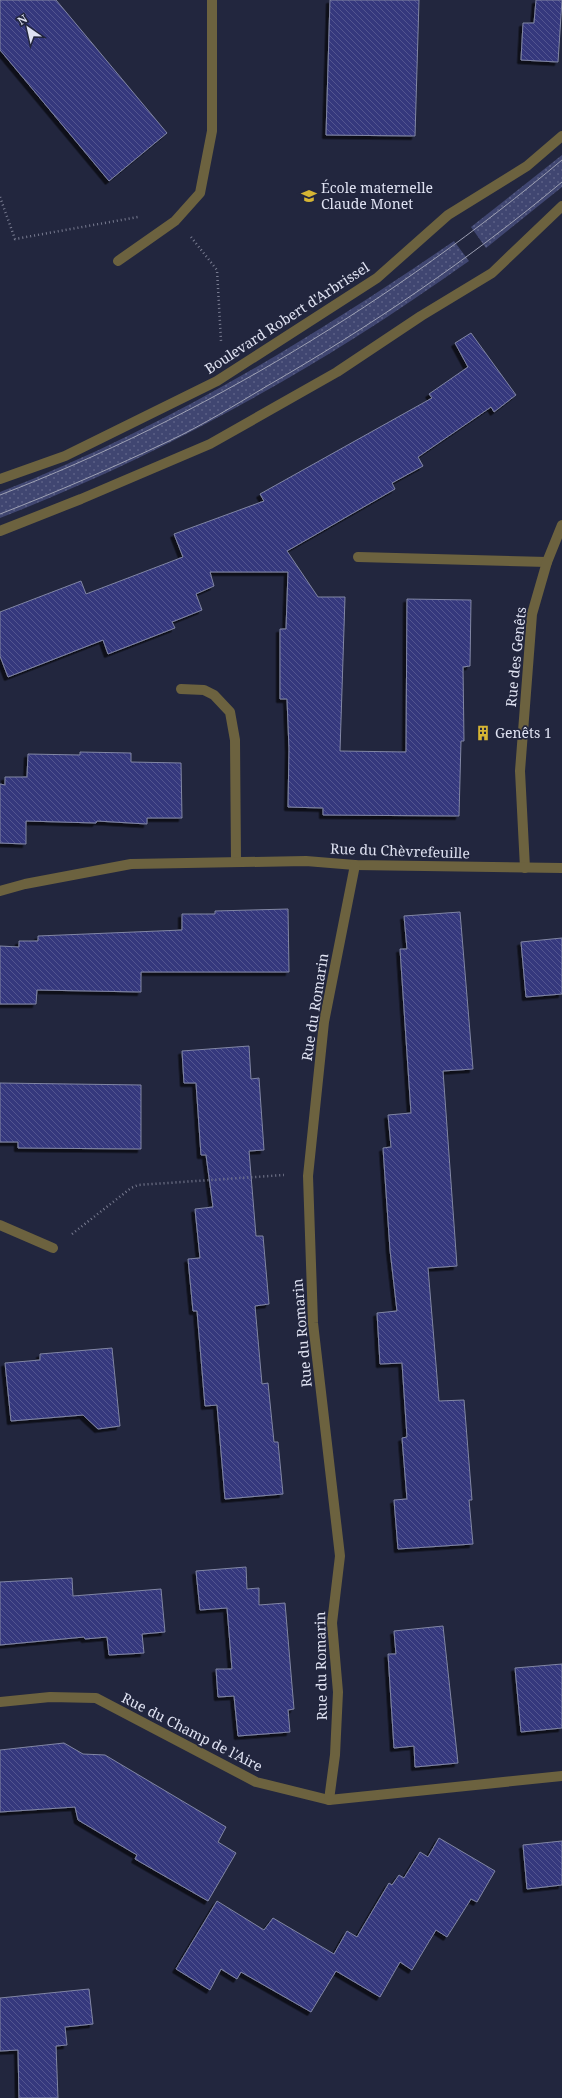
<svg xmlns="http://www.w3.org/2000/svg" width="562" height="2098" font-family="'Noto Serif',serif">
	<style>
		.grass { fill: url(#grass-dots) }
		.building { fill: url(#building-back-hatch); stroke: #8186a4; filter: url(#shadow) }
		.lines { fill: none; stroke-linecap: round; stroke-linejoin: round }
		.path { stroke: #797c91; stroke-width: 2.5; stroke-dasharray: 1 3; stroke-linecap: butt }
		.minor { stroke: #6c623f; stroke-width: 10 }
		.tram { stroke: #9ea1b4; stroke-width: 1 }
		.labels { text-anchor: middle; stroke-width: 3.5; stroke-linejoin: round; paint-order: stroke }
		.poi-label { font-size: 14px; fill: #dfe2f2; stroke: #22263e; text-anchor: start }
		.street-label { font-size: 14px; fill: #dfe2f2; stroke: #22263e }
	</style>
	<defs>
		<pattern id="grass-dots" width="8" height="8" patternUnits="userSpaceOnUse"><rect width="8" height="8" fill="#404671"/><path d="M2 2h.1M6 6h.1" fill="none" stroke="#5b6086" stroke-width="1.8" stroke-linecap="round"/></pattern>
		<pattern id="building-back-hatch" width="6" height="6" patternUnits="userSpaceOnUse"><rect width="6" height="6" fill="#35387d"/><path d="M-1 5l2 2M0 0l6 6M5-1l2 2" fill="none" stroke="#525490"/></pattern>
		<filter id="shadow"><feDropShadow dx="-3.5" dy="3.5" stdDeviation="0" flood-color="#0009"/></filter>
	</defs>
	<rect width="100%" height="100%" fill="#22263e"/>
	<g class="grass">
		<polygon points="562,155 562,187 486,248 471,227"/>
		<path d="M454,241L469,261C432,287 394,313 356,337C243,408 124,470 0,518V492C163,429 311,339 454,241Z"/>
	</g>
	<g class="building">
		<polygon points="0,0 56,0 167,133 109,181 0,50"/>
		<polygon points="330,0 419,0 415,136 326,135"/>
		<polygon points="536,0 562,0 558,62 521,60 523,23 534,23"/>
		<polygon points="471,333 516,395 494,412 491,407 418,457 423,466 392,483 395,489 287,551 318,597 345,597 340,751 406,752 407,599 471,600 470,666 463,667 464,741 461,741 459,816 323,815 323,808 288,807 289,749 287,699 280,699 280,629 286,629 288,572 210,572 214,586 196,594 202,610 172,622 175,628 108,654 103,640 8,677 0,656 0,612 81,581 86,594 183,557 174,534 264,501 260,494 432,398 429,394 468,367 455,343"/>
		<polygon points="80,752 131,753 131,762 181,763 182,818 147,818 147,824 97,821 96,823 26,821 26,844 0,843 0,784 5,785 5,777 27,777 28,754 80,755"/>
		<polygon points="288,909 289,972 141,972 141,992 37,990 36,1004 0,1004 0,946 19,947 19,941 38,941 38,936 182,930 182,914 215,914 215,911"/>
		<polygon points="460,912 473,1069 443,1071 457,1266 428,1268 439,1401 464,1400 472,1500 469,1500 473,1544 398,1549 394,1500 407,1499 402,1438 407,1437 402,1363 380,1364 377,1313 397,1311 390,1250 383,1148 391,1147 388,1115 411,1113 400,949 407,949 404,916"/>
		<polygon points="562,938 562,994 526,997 521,942"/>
		<polygon points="249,1046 251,1079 259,1078 264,1150 249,1151 256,1236 263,1236 269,1304 255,1306 262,1384 268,1383 274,1442 278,1442 283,1494 225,1499 217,1405 205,1406 197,1311 193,1311 188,1259 200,1258 195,1209 213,1207 206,1155 201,1155 196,1083 184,1083 182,1051"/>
		<polygon points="0,1083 141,1085 141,1149 18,1148 18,1142 0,1142"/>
		<polygon points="112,1348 120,1426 98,1429 83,1415 11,1421 5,1363 40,1360 40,1354"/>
		<polygon points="246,1567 247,1589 259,1588 259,1605 285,1603 294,1709 288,1710 290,1732 238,1736 234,1696 218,1697 216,1669 232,1669 227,1608 200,1610 196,1571"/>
		<polygon points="72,1578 73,1596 161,1589 165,1632 142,1634 144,1653 109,1655 107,1637 85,1639 84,1637 0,1645 0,1582"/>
		<polygon points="443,1626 458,1763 415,1767 414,1746 394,1748 388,1654 396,1654 394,1631"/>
		<polygon points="562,1664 562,1728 521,1732 515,1668"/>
		<polygon points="64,1743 83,1754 105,1755 226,1827 218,1842 236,1853 208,1901 135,1859 137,1855 78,1820 75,1807 0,1812 0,1750"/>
		<polygon points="439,1838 495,1871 477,1902 471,1899 447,1937 436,1930 412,1970 400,1962 380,1997 336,1971 311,2012 241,1972 237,1979 221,1969 210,1990 176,1969 217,1901 264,1930 273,1918 334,1954 347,1931 357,1937 389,1883 392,1885 399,1875 404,1878 420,1852 428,1857"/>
		<polygon points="562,1841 562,1885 527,1889 523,1845"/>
		<polygon points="89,1989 93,2024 65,2027 67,2045 56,2046 58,2098 19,2098 18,2050 0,2051 0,1998"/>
	</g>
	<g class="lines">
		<g class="path">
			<polyline points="0,197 15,239 138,217"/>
			<polyline points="191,237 217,270 221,341"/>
			<polyline points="72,1234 131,1188 138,1185 284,1175"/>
		</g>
		<g class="minor">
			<polyline points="118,261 175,221 200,193 212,131 212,0"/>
			<polyline points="0,479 65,456 217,381 377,278 448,215 527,166 562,136"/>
			<polyline points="0,531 81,499 210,444 337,372 421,316 492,273 562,206"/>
			<polyline points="358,557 547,562"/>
			<polyline points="181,689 204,690 214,695 230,712 235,740 236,860"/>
			<polyline points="525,868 520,771 532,614 547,562 562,525"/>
			<polyline points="0,891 25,884 131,864 306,861 355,865 562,868"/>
			<polyline points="0,1225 53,1248"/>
			<polyline points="0,1702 50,1697 96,1698 256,1782 329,1800 562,1776"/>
			<polyline points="329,1800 335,1755 338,1692 332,1623 340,1556 313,1323 308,1176 324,1022 355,865"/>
		</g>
		<g class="tram">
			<path d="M0,495C203,417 395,300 562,160"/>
			<path d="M0,514C57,492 114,467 169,441C203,425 235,405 267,386C371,326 470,259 562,182"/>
		</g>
	</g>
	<defs>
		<g id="school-bare" transform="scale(1.2)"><path d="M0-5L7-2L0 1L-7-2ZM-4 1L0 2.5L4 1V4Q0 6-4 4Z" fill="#d6b534" stroke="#22263e" stroke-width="2.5" paint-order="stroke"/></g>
		<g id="building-bare" transform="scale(1.2)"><path d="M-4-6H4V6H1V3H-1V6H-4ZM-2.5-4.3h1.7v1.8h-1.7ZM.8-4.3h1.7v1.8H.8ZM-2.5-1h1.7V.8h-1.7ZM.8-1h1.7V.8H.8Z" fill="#d6b534" stroke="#22263e" stroke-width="2.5" paint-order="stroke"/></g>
	</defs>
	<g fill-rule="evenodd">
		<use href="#school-bare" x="309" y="196"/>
		<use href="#building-bare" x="483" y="733"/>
	</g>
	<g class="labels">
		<g class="poi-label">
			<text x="321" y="193">École maternelle<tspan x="321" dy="16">Claude Monet</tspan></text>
			<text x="495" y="738">Genêts 1</text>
		</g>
		<g class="street-label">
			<text transform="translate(287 318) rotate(-33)" y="5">Boulevard Robert d'Arbrissel</text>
			<text transform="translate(516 657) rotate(-84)" y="5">Rue des Genêts</text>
			<text transform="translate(400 851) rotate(2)" y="5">Rue du Chèvrefeuille</text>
			<text transform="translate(315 1007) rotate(-81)" y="5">Rue du Romarin</text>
			<text transform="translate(302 1333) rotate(-95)" y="5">Rue du Romarin</text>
			<text transform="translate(321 1666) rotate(-91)" y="5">Rue du Romarin</text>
			<text transform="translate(192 1732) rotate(27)" y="5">Rue du Champ de l'Aire</text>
		</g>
	</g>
	<g transform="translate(28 28) rotate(326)" stroke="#22263e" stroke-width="3" paint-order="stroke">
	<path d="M0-3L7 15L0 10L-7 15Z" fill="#dfe2f2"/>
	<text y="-6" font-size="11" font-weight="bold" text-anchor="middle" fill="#dfe2f2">N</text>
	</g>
</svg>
